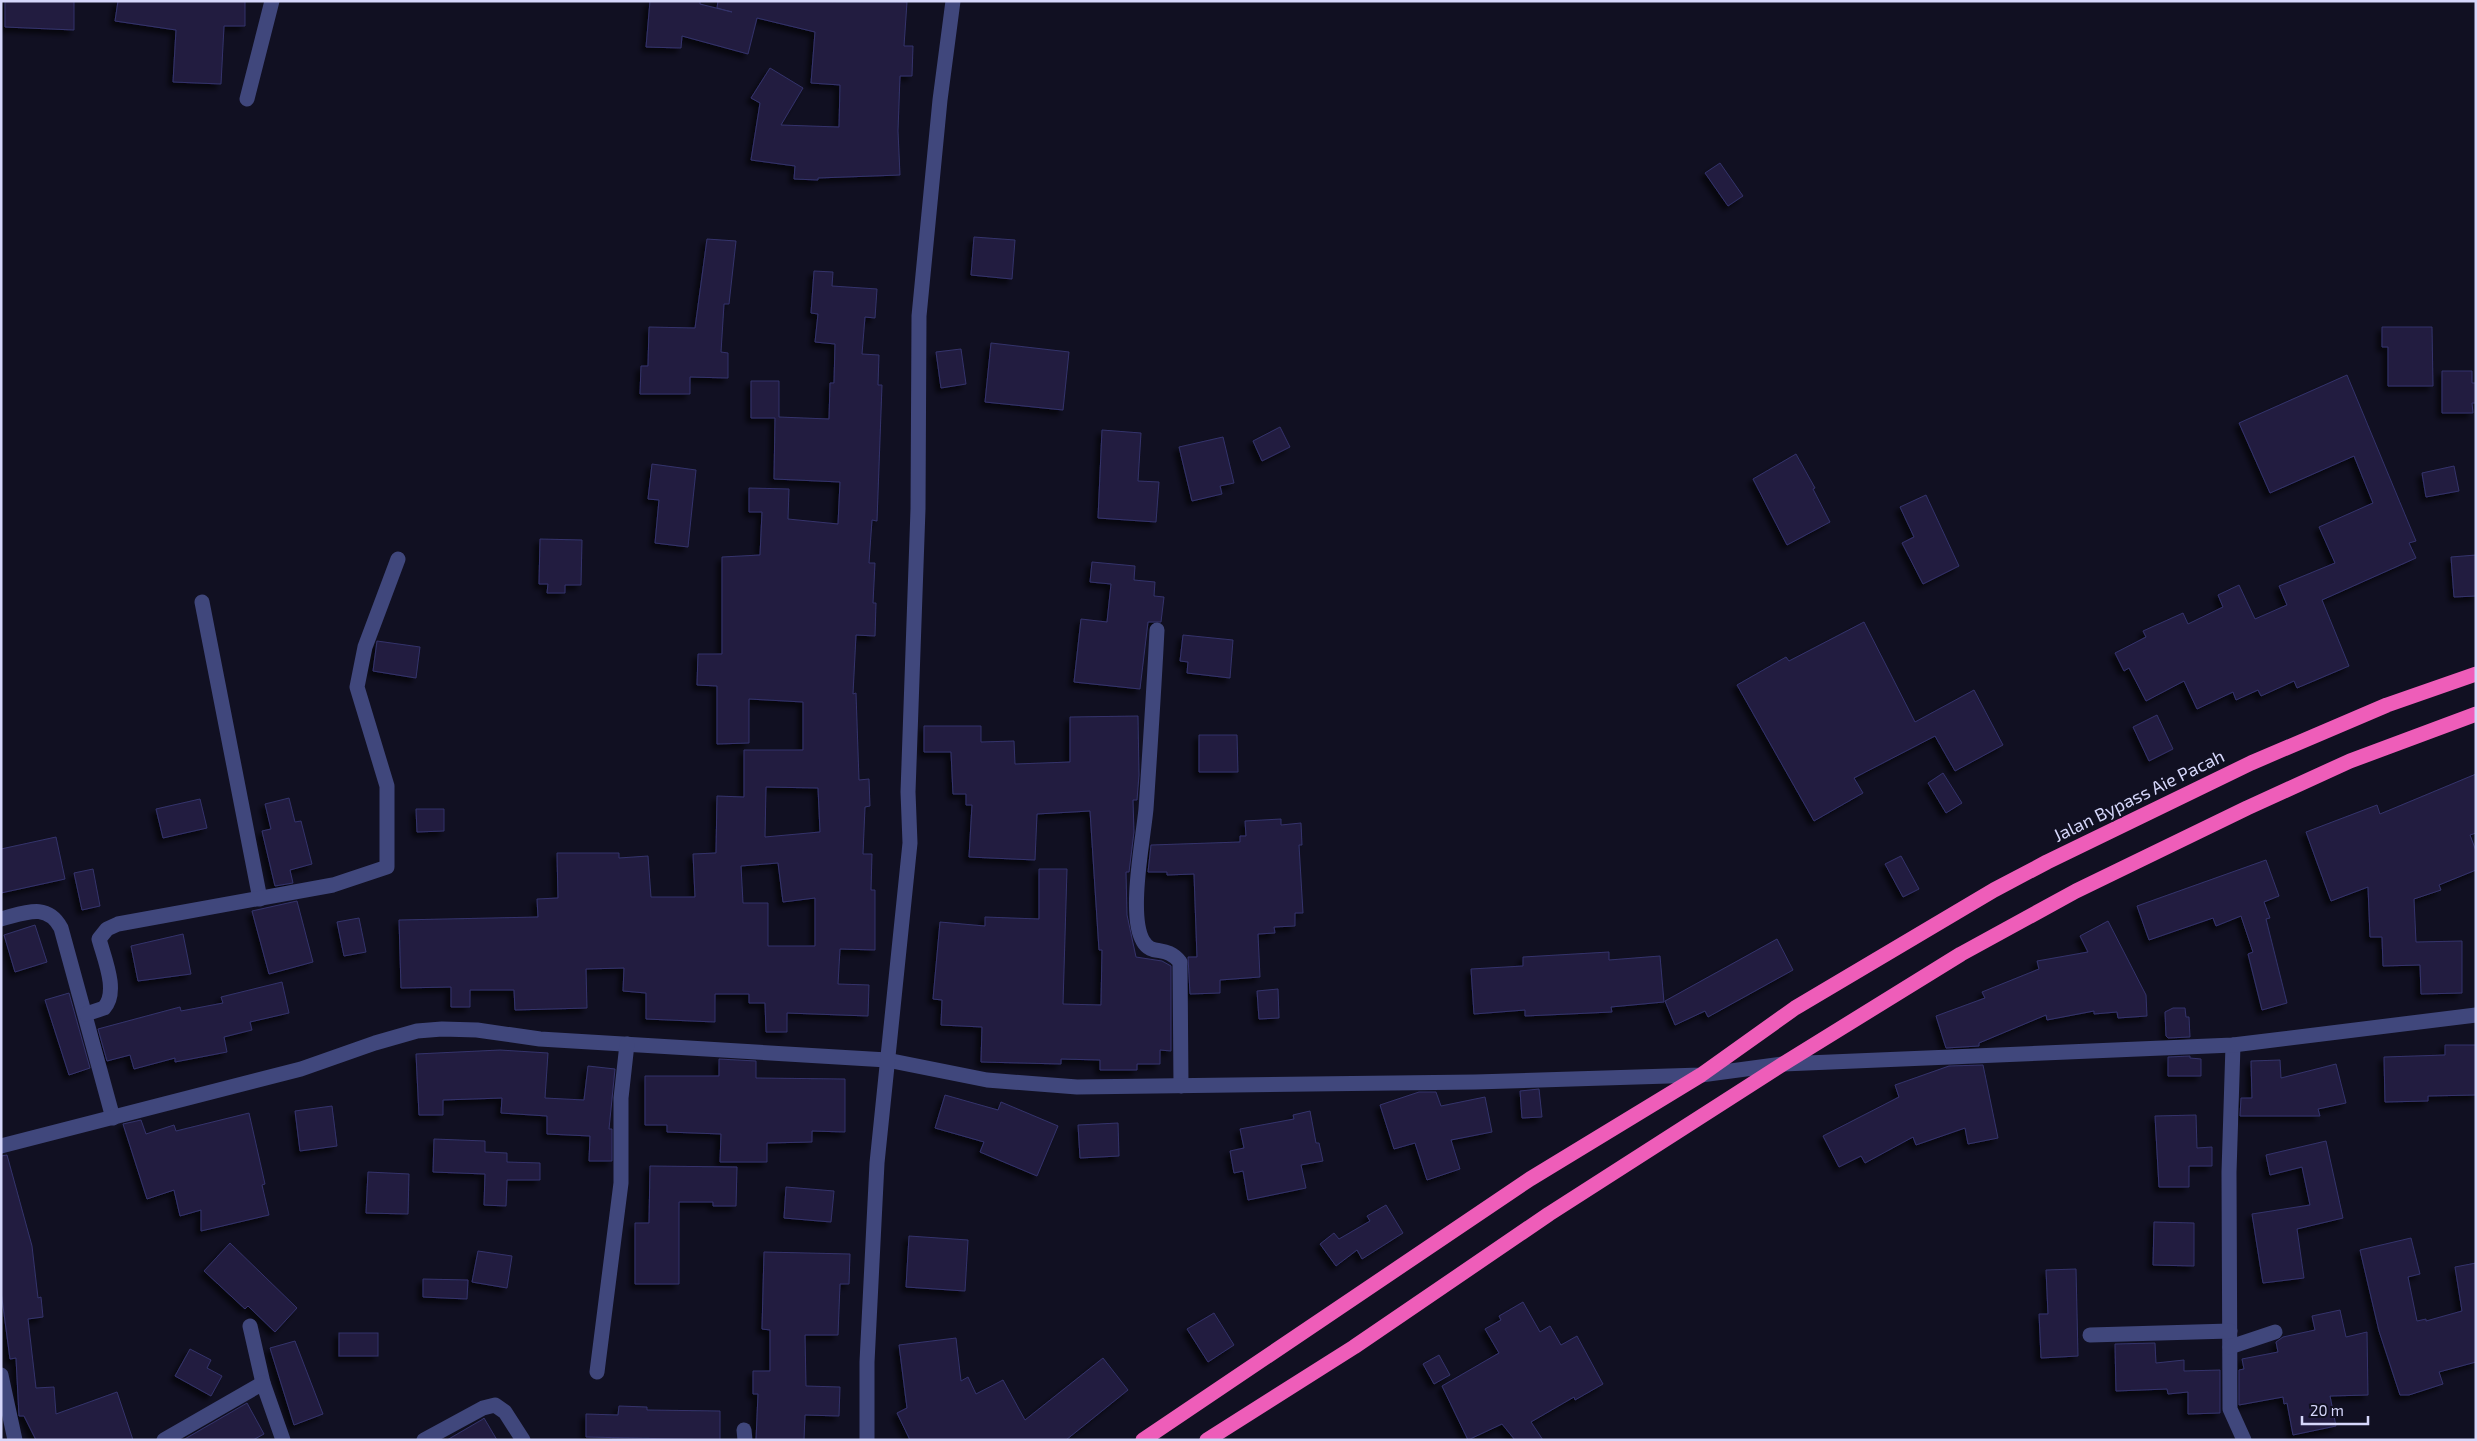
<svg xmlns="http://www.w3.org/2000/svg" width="2477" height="1441" font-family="'Exo 2',sans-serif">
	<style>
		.building { fill: #201e41; stroke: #35336b; fill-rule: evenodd; filter: url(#shadow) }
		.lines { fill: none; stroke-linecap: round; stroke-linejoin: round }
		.minor { stroke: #40477c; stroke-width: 15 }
		.highway { stroke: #ee5db9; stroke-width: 15 }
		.labels { text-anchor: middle; stroke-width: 4; stroke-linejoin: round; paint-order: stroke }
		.street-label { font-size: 18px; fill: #d6d7fb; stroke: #111022 }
	</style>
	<defs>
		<filter id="shadow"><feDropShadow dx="-4.5" dy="4.5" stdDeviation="2.5" flood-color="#0009"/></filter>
	</defs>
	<rect width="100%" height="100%" fill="#111022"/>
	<g class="building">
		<polygon points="5,1 74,1 74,30 5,27"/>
		<polygon points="118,1 245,1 245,26 224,26 221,84 173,82 176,30 115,21"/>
		<polygon points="650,1 700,1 700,4 732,12 717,8 718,1 907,2 904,46 913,46 912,76 900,76 898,131 900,175 818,178 818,180 794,179 795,166 751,160 760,103 751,98 770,68 803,88 781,125 839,127 840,85 811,83 815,32 757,18 748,54 682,36 681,48 646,47"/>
		<polygon points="1720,163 1743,196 1728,206 1705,173"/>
		<polygon points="974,237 1015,240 1012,279 971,275"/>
		<polygon points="707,239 736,241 729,304 724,304 721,352 728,353 728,378 690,377 690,394 640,394 641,366 648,366 649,327 695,328"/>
		<path d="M814,271L833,272L832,286L877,289L875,318L865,317L862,354L879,355L878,385H882L877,521L872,520L869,563H875L873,603H876L875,636L856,635L853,694L856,693L859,780L869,779L870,806L865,807L863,854H872L871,890H875V950L840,949L838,984L869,985L868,1016L787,1013V1032H766L765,1003H749V994H715V1022L646,1019V993L623,991L624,968L586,969L587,1008L515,1010L514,990H470V1007H451V987L401,988L399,920L538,917L537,899L558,898L557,853H619V858L648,856L651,897H695L693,854L716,853L717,796L744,797V750H803V702L749,699V743L717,744V686L697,685L698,654H722V557L760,555L762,512H749V488L789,489L788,519L838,524L840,482L774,479L775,418H751V381H779V417L829,419L830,383H834L835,344L815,342L818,314L811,313ZM766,787L818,788L820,832L765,837ZM778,863L783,902L815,898V946H768V903H743L741,866Z"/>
		<polygon points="2382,327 2432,327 2433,386 2388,386 2388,347 2382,347"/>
		<polygon points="991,343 1069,352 1063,410 985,402"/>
		<polygon points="961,349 966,384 941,388 936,352"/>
		<polygon points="2442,371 2472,371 2472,383 2476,383 2476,403 2472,403 2473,413 2442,413"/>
		<polygon points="2347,375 2416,541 2409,543 2416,558 2322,600 2349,666 2297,688 2294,681 2261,696 2258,690 2236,700 2233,692 2197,709 2184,681 2146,701 2129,668 2124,671 2115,653 2146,637 2143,631 2183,613 2188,624 2223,607 2218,595 2239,585 2255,619 2287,605 2279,586 2335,563 2319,527 2373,503 2354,456 2270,493 2239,423"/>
		<polygon points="1280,427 1290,447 1262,461 1253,441"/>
		<polygon points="1102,430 1141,433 1138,481 1159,482 1156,522 1098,518"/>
		<polygon points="1223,437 1234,483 1220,486 1222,494 1192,501 1179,447"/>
		<polygon points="1796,454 1815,488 1813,489 1830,522 1787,545 1753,479"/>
		<polygon points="652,464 696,470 688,547 655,543 659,500 648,499"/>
		<polygon points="2454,466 2459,491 2426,497 2422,473"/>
		<polygon points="1926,495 1959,566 1923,584 1902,543 1914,537 1900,507"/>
		<polygon points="540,539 582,540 581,585 565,585 565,593 547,593 548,584 539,584"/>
		<polygon points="2476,555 2476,596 2454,597 2451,557"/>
		<polygon points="1092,562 1135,566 1134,580 1155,582 1154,596 1164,597 1161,622 1148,622 1140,689 1074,682 1081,619 1107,622 1111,584 1090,582"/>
		<polygon points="1864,622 1915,722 1974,690 2003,745 1955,771 1935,736 1854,778 1863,793 1814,821 1737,685 1786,657 1789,661"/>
		<polygon points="1183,635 1233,640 1230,678 1187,673 1188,662 1180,661"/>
		<polygon points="377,641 420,647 416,678 373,671"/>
		<polygon points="2157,715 2173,749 2149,761 2133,727"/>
		<polygon points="1138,716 1139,775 1137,800 1133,800 1134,832 1129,872 1126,872 1127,915 1136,957 1162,961 1171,966 1171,1051 1160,1050 1160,1064 1137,1064 1137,1070 1100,1070 1100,1060 1061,1059 1061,1064 981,1062 982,1027 941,1025 942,1000 933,999 940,922 985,926 985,917 1039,919 1039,869 1067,869 1063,1004 1101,1005 1102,950 1099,950 1090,811 1037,814 1035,860 969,857 972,805 966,805 966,794 953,794 951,752 924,752 924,726 981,726 981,742 1014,741 1015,764 1070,762 1070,717"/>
		<polygon points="1199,735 1237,735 1238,772 1199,772"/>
		<polygon points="1943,773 1962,803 1946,813 1928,783"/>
		<polygon points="2476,774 2476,833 2470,835 2476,851 2476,870 2439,885 2441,890 2414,899 2416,942 2462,941 2462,993 2421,994 2420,965 2383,966 2382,937 2370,937 2368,887 2331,901 2306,832 2377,805 2380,814"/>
		<polygon points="289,798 295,822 301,821 312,864 290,870 293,883 275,886 262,831 271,829 265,804"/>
		<polygon points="200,799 207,828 163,838 156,809"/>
		<polygon points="416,809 444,809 444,831 417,832"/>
		<polygon points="1281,819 1281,825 1301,823 1302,845 1299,845 1303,913 1295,913 1295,926 1274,927 1275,933 1258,934 1260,977 1220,980 1220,993 1190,994 1188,957 1197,957 1194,874 1167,875 1167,872 1148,872 1151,845 1240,842 1240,836 1246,836 1245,821"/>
		<polygon points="56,837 65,879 1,893 1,849"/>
		<polygon points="1901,856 1919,889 1903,897 1885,864"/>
		<polygon points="2266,860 2279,896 2264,902 2270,918 2266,919 2287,1003 2262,1010 2248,954 2253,952 2241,916 2216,926 2213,918 2149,940 2137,906"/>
		<polygon points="93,869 100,906 82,910 74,873"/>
		<polygon points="297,901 313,962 269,974 252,911"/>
		<polygon points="359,918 366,952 344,956 337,922"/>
		<polygon points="2108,921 2146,995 2147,1016 2118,1018 2117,1012 2094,1014 2094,1011 2047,1020 2046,1015 1979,1043 1979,1046 1946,1048 1936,1016 1985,998 1982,992 2039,969 2037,961 2088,952 2080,936"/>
		<polygon points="35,925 47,962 15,972 4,935"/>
		<polygon points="183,934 191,974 138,981 131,946"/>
		<polygon points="1777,939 1793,970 1708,1017 1705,1011 1675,1025 1665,1001"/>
		<polygon points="1609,952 1609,960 1660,956 1664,1002 1611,1007 1612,1012 1525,1016 1525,1010 1474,1014 1471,969 1523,966 1523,957"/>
		<polygon points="282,982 289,1013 250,1022 252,1030 224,1037 227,1052 175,1062 175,1058 134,1069 130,1055 107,1061 98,1029 180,1007 181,1011 223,1003 221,997"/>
		<polygon points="1278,989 1279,1018 1259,1019 1257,991"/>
		<polygon points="69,993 90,1068 69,1075 45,1000"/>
		<polygon points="2173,1008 2185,1008 2186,1017 2189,1017 2190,1037 2168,1038 2166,1036 2165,1012"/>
		<polygon points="2445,1045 2476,1045 2476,1095 2428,1096 2428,1101 2385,1102 2384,1057 2445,1055"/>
		<polygon points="500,1050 548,1053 545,1098 584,1100 588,1066 615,1069 609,1129 612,1129 612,1161 589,1161 590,1136 547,1134 547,1116 501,1113 502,1098 443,1100 443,1115 419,1115 416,1054"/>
		<polygon points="2190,1056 2190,1058 2201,1059 2201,1076 2168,1076 2168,1057"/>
		<polygon points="719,1059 756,1061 756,1078 845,1079 845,1132 812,1131 812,1142 767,1143 767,1162 720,1162 721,1134 667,1132 667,1125 645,1125 645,1076 719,1076"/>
		<polygon points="2280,1060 2281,1078 2336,1064 2346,1103 2318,1109 2320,1116 2240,1116 2241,1098 2252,1098 2251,1061"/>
		<polygon points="1983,1065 1998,1138 1968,1144 1965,1128 1916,1145 1913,1137 1865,1163 1861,1156 1839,1167 1823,1136 1899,1097 1895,1085 1949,1066"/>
		<polygon points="1539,1089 1542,1117 1522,1118 1520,1091"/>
		<polygon points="1419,1092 1436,1092 1441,1106 1485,1097 1492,1132 1451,1140 1460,1169 1427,1180 1415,1143 1394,1149 1380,1105"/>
		<polygon points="945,1095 998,1110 1001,1102 1058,1126 1037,1176 980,1152 984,1142 935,1128"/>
		<polygon points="332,1106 337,1146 300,1151 295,1111"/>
		<polygon points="1310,1111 1316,1143 1319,1143 1323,1161 1301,1165 1306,1188 1248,1200 1243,1171 1234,1173 1230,1151 1244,1148 1240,1129 1294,1119 1293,1115"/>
		<polygon points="249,1113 265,1184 262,1185 269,1215 201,1231 201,1210 180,1216 174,1190 147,1199 123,1124 141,1120 146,1134 174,1125 176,1131"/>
		<polygon points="2196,1115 2197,1148 2212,1147 2212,1166 2189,1166 2189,1187 2159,1187 2155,1116"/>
		<polygon points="1118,1123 1119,1156 1080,1158 1078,1125"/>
		<polygon points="434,1139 485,1141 485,1152 507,1153 507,1162 540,1163 540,1180 507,1180 506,1206 484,1205 485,1174 433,1172"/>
		<polygon points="2326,1141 2343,1218 2297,1229 2304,1278 2263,1283 2252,1214 2310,1205 2302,1167 2270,1175 2266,1155"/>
		<polygon points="7,1155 32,1246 38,1298 41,1297 43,1317 28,1319 36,1388 54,1387 56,1414 117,1392 133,1440 36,1440 24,1416 19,1416 16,1358 10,1359 1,1291 1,1156"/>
		<polygon points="650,1166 737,1167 736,1206 713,1206 713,1202 679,1202 679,1284 635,1284 635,1223 649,1223"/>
		<polygon points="368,1172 409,1174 408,1214 366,1213"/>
		<polygon points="786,1187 834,1191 831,1222 784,1218"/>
		<polygon points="1386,1205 1403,1233 1362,1259 1357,1250 1336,1266 1320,1244 1334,1233 1339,1239 1370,1221 1367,1216"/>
		<polygon points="2154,1222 2194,1223 2194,1266 2153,1265"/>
		<polygon points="909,1236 968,1240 965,1291 906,1287"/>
		<polygon points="2411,1238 2420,1274 2408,1277 2417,1321 2426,1319 2426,1321 2462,1311 2455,1267 2476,1263 2476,1362 2439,1372 2443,1384 2409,1395 2400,1395 2379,1331 2360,1250"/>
		<polygon points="230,1243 297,1308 275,1332 248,1306 245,1309 204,1271"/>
		<polygon points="478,1251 512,1256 507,1288 472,1282"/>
		<polygon points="764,1252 850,1254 849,1284 840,1284 838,1335 805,1335 806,1386 840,1387 839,1416 805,1415 804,1440 756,1440 758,1394 753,1394 753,1371 770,1371 770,1330 762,1329"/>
		<polygon points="2076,1269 2078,1356 2041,1358 2039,1314 2048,1314 2046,1270"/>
		<polygon points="423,1279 468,1280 467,1299 423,1297"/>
		<polygon points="1523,1302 1540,1332 1550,1326 1561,1345 1577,1336 1603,1384 1575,1400 1574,1397 1531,1422 1543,1440 1515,1440 1502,1424 1468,1440 1442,1386 1499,1353 1485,1329 1501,1320 1499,1316"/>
		<polygon points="2340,1310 2346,1337 2367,1332 2368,1395 2330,1396 2336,1426 2293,1435 2287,1403 2284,1404 2283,1397 2239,1405 2239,1370 2244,1369 2242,1359 2278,1352 2276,1342 2283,1337 2315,1330 2312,1316"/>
		<polygon points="1214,1313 1234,1345 1208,1362 1187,1329"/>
		<rect x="339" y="1333" width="39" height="23"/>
		<polygon points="956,1338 961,1381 968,1377 976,1394 1003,1380 1025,1420 1103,1358 1128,1390 1066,1440 910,1440 897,1413 907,1408 899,1345"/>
		<polygon points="295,1341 323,1414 294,1425 270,1348"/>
		<polygon points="2155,1343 2156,1363 2184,1360 2184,1371 2220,1370 2220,1413 2188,1414 2188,1392 2168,1394 2167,1389 2116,1391 2115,1344"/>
		<polygon points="190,1349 211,1360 207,1368 222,1376 211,1396 175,1376"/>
		<polygon points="1439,1355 1450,1375 1434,1384 1423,1364"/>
		<polygon points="247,1403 264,1434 253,1440 183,1440"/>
		<polygon points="619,1406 647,1407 647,1410 720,1411 720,1440 586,1437 586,1414 618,1415"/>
		<polygon points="484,1418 497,1440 447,1440 483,1419"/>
	</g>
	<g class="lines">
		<g class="minor">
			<polyline points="247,99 272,1"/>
			<polyline points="202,602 260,899"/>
			<path d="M1157,630C1154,690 1150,749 1146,809C1143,840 1128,916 1143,941C1152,957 1166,944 1180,962L1181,1086"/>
			<path d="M1,919C25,913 47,902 61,928L113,1118"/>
			<path d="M86,1014L104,1008C119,992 104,958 99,939L107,929L118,924L333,885L387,867V786L357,687L365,647L398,559"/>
			<polyline points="2233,1045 2229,1172 2230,1409 2244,1440"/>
			<polyline points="1,1146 301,1069 375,1043 417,1031 442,1029 477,1030 540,1039 887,1060 987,1080 1077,1087 1475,1082 1701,1075 1783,1064 2233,1045 2476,1015"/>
			<polyline points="250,1326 263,1383"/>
			<polyline points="2090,1335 2230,1331"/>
			<polyline points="2230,1347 2275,1332"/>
			<polyline points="597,1372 621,1183 621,1098 627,1044"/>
			<polyline points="1,1375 15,1440"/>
			<polyline points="744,1430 745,1440"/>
			<polyline points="164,1440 263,1383 283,1440"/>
			<polyline points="424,1440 483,1408 495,1405 505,1412 523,1440"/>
			<polyline points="867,1440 867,1362 877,1163 910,843 908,792 918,509 919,316 940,100 953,1"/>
		</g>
		<g class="highway">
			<polyline points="1143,1440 1530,1179 1701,1075 1795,1008 1994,890 2047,862 2251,763 2387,705 2476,674"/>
			<polyline points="1207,1440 1354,1347 1549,1214 1783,1064 1961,954 2076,891 2247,808 2350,761 2476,714"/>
		</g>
	</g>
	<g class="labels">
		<g class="street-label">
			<text transform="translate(2139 796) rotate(-26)" y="6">Jalan Bypass Aie Pacah</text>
		</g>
	</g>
	<rect width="2477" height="1441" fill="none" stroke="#d6d7fb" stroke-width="5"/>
	<path d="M2302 1416v8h66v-8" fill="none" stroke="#d6d7fb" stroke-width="2.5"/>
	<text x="2310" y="1416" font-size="15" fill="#d6d7fb" stroke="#111022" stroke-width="4" paint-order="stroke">20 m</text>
</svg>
